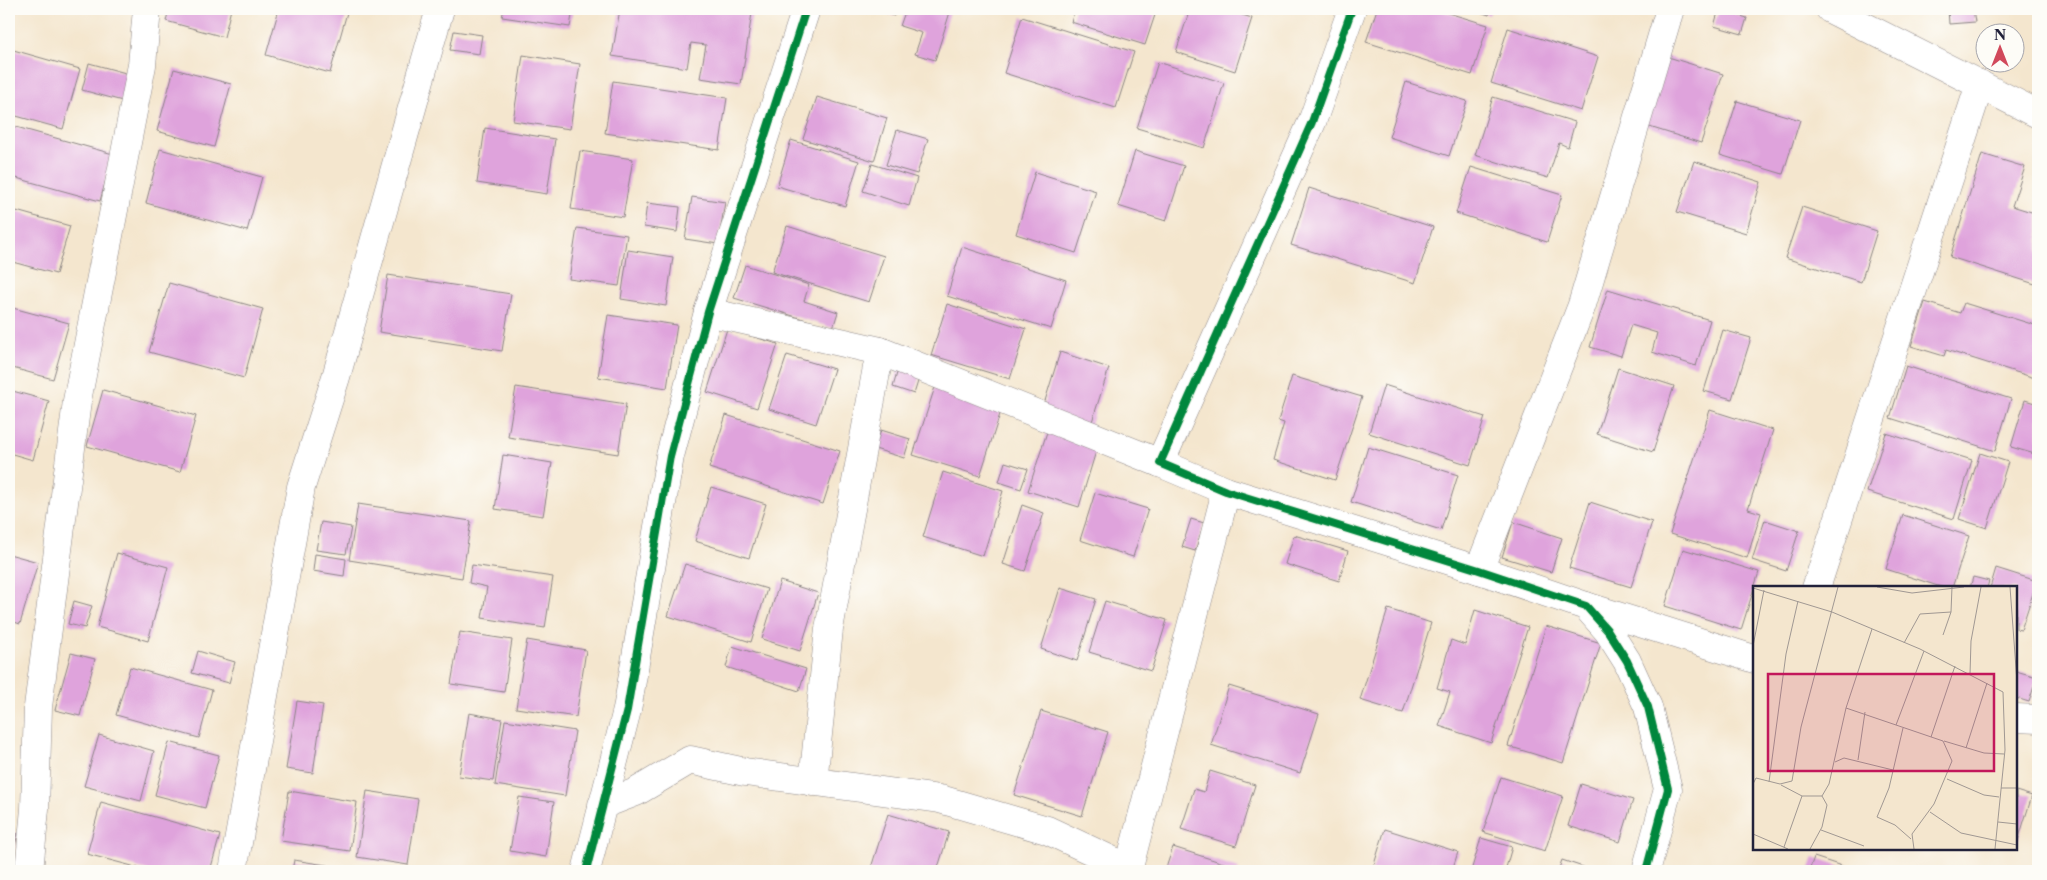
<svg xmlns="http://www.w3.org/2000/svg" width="2047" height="880" font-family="'Libre Caslon Text',serif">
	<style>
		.building { fill: #dfa3dc }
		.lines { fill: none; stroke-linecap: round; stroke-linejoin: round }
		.minor-casing { stroke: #8b8484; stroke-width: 29 }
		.minor { stroke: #fff; stroke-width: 28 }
		.cycleway-casing { stroke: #fdfcf7; stroke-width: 11 }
		.cycleway { stroke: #00873e; stroke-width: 8 }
		.inset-road { fill: none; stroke: #a09893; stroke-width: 1 }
		.view { fill: #c2185b; fill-opacity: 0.15; stroke: #c2185b; stroke-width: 2.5 }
		.inset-edge { fill: none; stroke: #22223b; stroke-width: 2.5 }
	</style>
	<rect width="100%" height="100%" fill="#fdfcf7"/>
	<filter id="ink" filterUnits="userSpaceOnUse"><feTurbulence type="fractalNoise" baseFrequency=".02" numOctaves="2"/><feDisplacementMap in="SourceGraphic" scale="10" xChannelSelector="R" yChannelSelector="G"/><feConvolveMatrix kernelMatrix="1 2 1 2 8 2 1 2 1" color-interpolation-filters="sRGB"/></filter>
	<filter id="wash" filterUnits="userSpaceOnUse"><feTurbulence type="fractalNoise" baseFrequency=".0096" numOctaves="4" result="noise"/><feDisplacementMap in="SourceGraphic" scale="20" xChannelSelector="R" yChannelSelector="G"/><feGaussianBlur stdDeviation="1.12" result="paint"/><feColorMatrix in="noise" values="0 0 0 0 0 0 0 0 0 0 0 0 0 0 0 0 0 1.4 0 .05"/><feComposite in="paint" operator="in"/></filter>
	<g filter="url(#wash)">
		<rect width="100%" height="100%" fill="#f4e6ce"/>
		<g id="blocks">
			<g class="building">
				<polygon points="169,9 231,9 224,37 166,21"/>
				<polygon points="279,9 348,9 330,73 266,55"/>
				<polygon points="504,9 573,9 570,27 502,17"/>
				<polygon points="620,9 727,9 752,13 741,84 700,78 706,45 691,43 687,68 612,56"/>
				<polygon points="872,9 896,9 894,16"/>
				<polygon points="906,9 951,9 935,60 915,54 922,33 900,26"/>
				<polygon points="1075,9 1157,9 1145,45 1071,22"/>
				<polygon points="1190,9 1223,9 1252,18 1235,71 1176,52"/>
				<polygon points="1377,9 1435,9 1488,25 1472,75 1366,42"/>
				<polygon points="1471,9 1491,9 1489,15"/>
				<polygon points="1719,9 1747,18 1742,34 1714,26"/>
				<polygon points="1948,9 1973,9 1975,22 1949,24"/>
				<polygon points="1022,17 1134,52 1116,108 1004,73"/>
				<polygon points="1508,28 1598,57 1581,111 1491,83"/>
				<polygon points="454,31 482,35 479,54 450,50"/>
				<polygon points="10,49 80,69 63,129 9,114"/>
				<polygon points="523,55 580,64 570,129 513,121"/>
				<polygon points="1665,56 1723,74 1701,143 1643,125"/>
				<polygon points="1158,62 1224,83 1204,148 1137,128"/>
				<polygon points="89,63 133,75 126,102 82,90"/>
				<polygon points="174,69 231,84 214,147 157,131"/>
				<polygon points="613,81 727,98 719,150 605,133"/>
				<polygon points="1406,82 1467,101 1449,156 1389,137"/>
				<polygon points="817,97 887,118 874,161 803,139"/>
				<polygon points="1493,97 1575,122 1568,147 1559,143 1548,178 1475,155"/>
				<polygon points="1737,101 1800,120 1783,174 1720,155"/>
				<polygon points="9,125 113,154 100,201 9,176"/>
				<polygon points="485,128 555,139 547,194 477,183"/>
				<polygon points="897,130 928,139 917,174 886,165"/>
				<polygon points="791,140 859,161 845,206 777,186"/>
				<polygon points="160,149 262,177 247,231 146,203"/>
				<polygon points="580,151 633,159 623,217 571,209"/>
				<polygon points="1135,151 1184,166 1166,221 1118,206"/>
				<polygon points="1982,154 2025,167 2012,206 2038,214 2038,285 1950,257"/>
				<polygon points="1694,161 1761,182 1746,233 1677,212"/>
				<polygon points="872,164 917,178 909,206 863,191"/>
				<polygon points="1471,167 1562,195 1547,242 1456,213"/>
				<polygon points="1035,172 1096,191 1076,253 1016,234"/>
				<polygon points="1309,188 1433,227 1415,283 1291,245"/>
				<polygon points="692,197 725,202 718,244 685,239"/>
				<polygon points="647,203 680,207 677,232 644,227"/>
				<polygon points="1802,207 1877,231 1861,282 1785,258"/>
				<polygon points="9,209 70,226 56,274 9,261"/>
				<polygon points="787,226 884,256 869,302 772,272"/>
				<polygon points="577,228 627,235 619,286 569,279"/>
				<polygon points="962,247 1066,280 1051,329 947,296"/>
				<polygon points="628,250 673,257 666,306 621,299"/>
				<polygon points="745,265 809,285 804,301 838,312 833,328 734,298"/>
				<polygon points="388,275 511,294 502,351 379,332"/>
				<polygon points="169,283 263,309 244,378 149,352"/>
				<polygon points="1608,289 1710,320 1696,366 1652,352 1657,333 1631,325 1621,356 1590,347"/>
				<polygon points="1925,302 1960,313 1964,303 2038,326 2038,379 1946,350 1944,356 1911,346"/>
				<polygon points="947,304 1026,329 1010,379 931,355"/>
				<polygon points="9,307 69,323 53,379 9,367"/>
				<polygon points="608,315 677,325 667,388 598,377"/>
				<polygon points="727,329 778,344 757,408 707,392"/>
				<polygon points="1723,330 1751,338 1732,399 1704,391"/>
				<polygon points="1060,352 1109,368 1090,428 1041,414"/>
				<polygon points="787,355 834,369 816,424 769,409"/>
				<polygon points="899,366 921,372 914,394 893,387"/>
				<polygon points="1906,366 2011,399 1995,451 1890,418"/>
				<polygon points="1618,368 1674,386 1653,452 1597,434"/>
				<polygon points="1292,376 1362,397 1335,480 1273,460 1284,423 1278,421"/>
				<polygon points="1384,385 1485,417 1470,465 1369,433"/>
				<polygon points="516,387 626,404 618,454 508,437"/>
				<polygon points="935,387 1002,408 980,476 913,455"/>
				<polygon points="9,390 49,401 33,460 9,453"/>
				<polygon points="103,390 196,416 180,472 87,446"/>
				<polygon points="2025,400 2038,404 2038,455 2011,447"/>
				<polygon points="1710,410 1773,430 1748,509 1761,513 1747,558 1670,534"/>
				<polygon points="726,415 840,451 823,504 709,468"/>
				<polygon points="881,430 910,439 904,458 875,449"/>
				<polygon points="1047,432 1097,448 1079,507 1028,491"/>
				<polygon points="1886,433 1972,460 1954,519 1867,492"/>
				<polygon points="1368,447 1458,475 1441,530 1351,502"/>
				<polygon points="1980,453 2008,462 1987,528 1959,519"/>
				<polygon points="503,455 552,463 543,516 495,509"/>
				<polygon points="1005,462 1028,469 1021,489 999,482"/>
				<polygon points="943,472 1003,491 983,556 923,537"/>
				<polygon points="711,487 766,504 749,558 695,541"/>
				<polygon points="1095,493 1148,509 1133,557 1080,540"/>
				<polygon points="1590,502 1652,522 1631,587 1569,568"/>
				<polygon points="358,504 471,521 462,578 349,560"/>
				<polygon points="1022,505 1044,513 1025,571 1003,564"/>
				<polygon points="1903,515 1969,536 1952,588 1944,588 1886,569"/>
				<polygon points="1191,519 1204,523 1195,551 1182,547"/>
				<polygon points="1765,520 1799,531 1786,571 1752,560"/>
				<polygon points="321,522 351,527 346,554 316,550"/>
				<polygon points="1513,522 1562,538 1551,572 1502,557"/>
				<polygon points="1294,535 1348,551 1339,581 1285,564"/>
				<polygon points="1683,549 1759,572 1741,630 1665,606"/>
				<polygon points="117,553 168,567 148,641 97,627"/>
				<polygon points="9,554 38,562 20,624 9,620"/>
				<polygon points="315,554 346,559 344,576 313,571"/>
				<polygon points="685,564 767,589 751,642 668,616"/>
				<polygon points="472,565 553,577 545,628 482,618 487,587 469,583"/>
				<polygon points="1996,568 2037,581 2021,630 2016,629 2016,588 1990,588"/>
				<polygon points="1973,577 1989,581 1987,588 1970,588"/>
				<polygon points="780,581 818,593 800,651 762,639"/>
				<polygon points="1060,588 1096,599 1077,661 1041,649"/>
				<polygon points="74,601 92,606 85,628 68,624"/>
				<polygon points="1105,601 1167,620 1151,671 1089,652"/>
				<polygon points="1388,609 1431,623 1403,713 1360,700"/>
				<polygon points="1475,610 1528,627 1491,743 1439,726 1450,692 1437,688 1451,640 1465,645"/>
				<polygon points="1546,626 1601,643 1563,763 1508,746"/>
				<polygon points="460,632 512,640 504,692 451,684"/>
				<polygon points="527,640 586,650 576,717 516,708"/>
				<polygon points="732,646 806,669 799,691 726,667"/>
				<polygon points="198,651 235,662 229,683 192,673"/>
				<polygon points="71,653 95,659 80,716 55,710"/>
				<polygon points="130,667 212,690 199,738 116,715"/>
				<polygon points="2016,671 2037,677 2029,702 2016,698"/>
				<polygon points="1229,686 1319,714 1300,773 1211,745"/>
				<polygon points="297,701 323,705 313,773 286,769"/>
				<polygon points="1041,711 1108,732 1082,816 1014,795"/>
				<polygon points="469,713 502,719 493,781 459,776"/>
				<polygon points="505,720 575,731 565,796 495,785"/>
				<polygon points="99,735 154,751 141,801 84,786"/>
				<polygon points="169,742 219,755 205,808 155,795"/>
				<polygon points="1210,771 1255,785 1236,846 1181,829 1194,789 1204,792"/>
				<polygon points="1501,777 1563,796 1545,851 1483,832"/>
				<polygon points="1581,784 1633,800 1620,842 1568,826"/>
				<polygon points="289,791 357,802 350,851 281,841"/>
				<polygon points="367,791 418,799 408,865 357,857"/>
				<polygon points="2016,791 2032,796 2016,847"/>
				<polygon points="519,797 554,802 546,857 510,851"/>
				<polygon points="101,802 220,835 210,871 151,871 87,854"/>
				<polygon points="888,814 949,832 937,871 870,871"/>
				<polygon points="1385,829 1458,852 1452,871 1372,871"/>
				<polygon points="9,831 18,834 9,866"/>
				<polygon points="1481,838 1512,847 1505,871 1471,871"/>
				<polygon points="1173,847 1239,868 1238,871 1165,871"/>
				<polygon points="1814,857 1857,871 1809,871"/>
				<polygon points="294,860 358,870 358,871 292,871"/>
				<polygon points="1562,860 1595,871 1558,871"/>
			</g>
		</g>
	</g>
	<g filter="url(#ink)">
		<use href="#blocks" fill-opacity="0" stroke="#8b8484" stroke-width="1"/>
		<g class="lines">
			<g class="minor-casing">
				<g id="minor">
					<polyline points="1352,9 1312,122 1160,463 1226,491 1479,570 1586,606 1608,631 1627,661 1648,707 1668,789 1646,871"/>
					<polyline points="1830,9 2038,114"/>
					<polyline points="708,312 880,351 1160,463"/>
					<polyline points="1479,570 1582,305 1670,9"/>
					<polyline points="1816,588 1980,84"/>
					<polyline points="1586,606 1754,659"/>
					<polyline points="2016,718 2038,719"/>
					<polyline points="813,782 829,629 880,351"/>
					<polyline points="602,805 636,792 690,760 745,772 940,799 1047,830 1128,868"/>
					<polyline points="29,871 35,809 38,707 77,401 142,65 147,9"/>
					<polyline points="233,871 301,487 336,377 440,9"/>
					<polyline points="586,871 627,710 670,456 708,312 806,9"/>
					<polyline points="1128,871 1226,491"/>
				</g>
			</g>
			<use href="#minor" class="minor"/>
			<g class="cycleway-casing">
				<g id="cycleway">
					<polyline points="1352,9 1312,122 1160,463 1226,491 1479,570 1586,606 1608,631 1627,661 1648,707 1668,789 1646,871"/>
					<polyline points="586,871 627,710 670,456 708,312 806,9"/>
				</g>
			</g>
			<use href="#cycleway" class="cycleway"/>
		</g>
	</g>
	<g transform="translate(1753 586)">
		<rect width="264" height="264" fill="#f4e6ce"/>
		<path class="inset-road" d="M124,1L159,7L211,1M257,1L264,96M0,2L79,26L167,63L250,106L252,164L242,263M190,49L198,26L199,1M151,57L167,28L198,26M0,60L11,4M217,88L218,55L228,1M93,122L143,139M150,142L136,202L124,231L142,239L158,253M178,151L202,80M191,155L231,167L251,168M213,162L234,97M105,174L112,126M82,176L91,172L140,184M194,193L231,209L246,211M16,196L33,68L45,15M0,198L3,192L27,198L39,195L48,141L85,1M28,199L49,210H69M248,202H264M69,210L76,198L93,122L119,43M177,226L208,247L264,259M245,236L264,238M68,244L111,260M0,248L35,263M31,261L49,210M57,263L69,241L74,219L69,210M161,263L159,248L181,218L199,175L190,155L143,139L171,65"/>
		<path class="view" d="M15,88H241V185H15Z"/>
		<rect width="264" height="264" class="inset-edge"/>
	</g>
	<rect width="2047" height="880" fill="none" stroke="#fdfcf7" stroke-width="30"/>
	<g transform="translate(2000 48)"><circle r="24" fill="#fdfcf7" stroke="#a5a5ac"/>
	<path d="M0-4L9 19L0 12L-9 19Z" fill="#d1495b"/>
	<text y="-8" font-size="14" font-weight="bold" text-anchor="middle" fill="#22223b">N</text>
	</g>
</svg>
